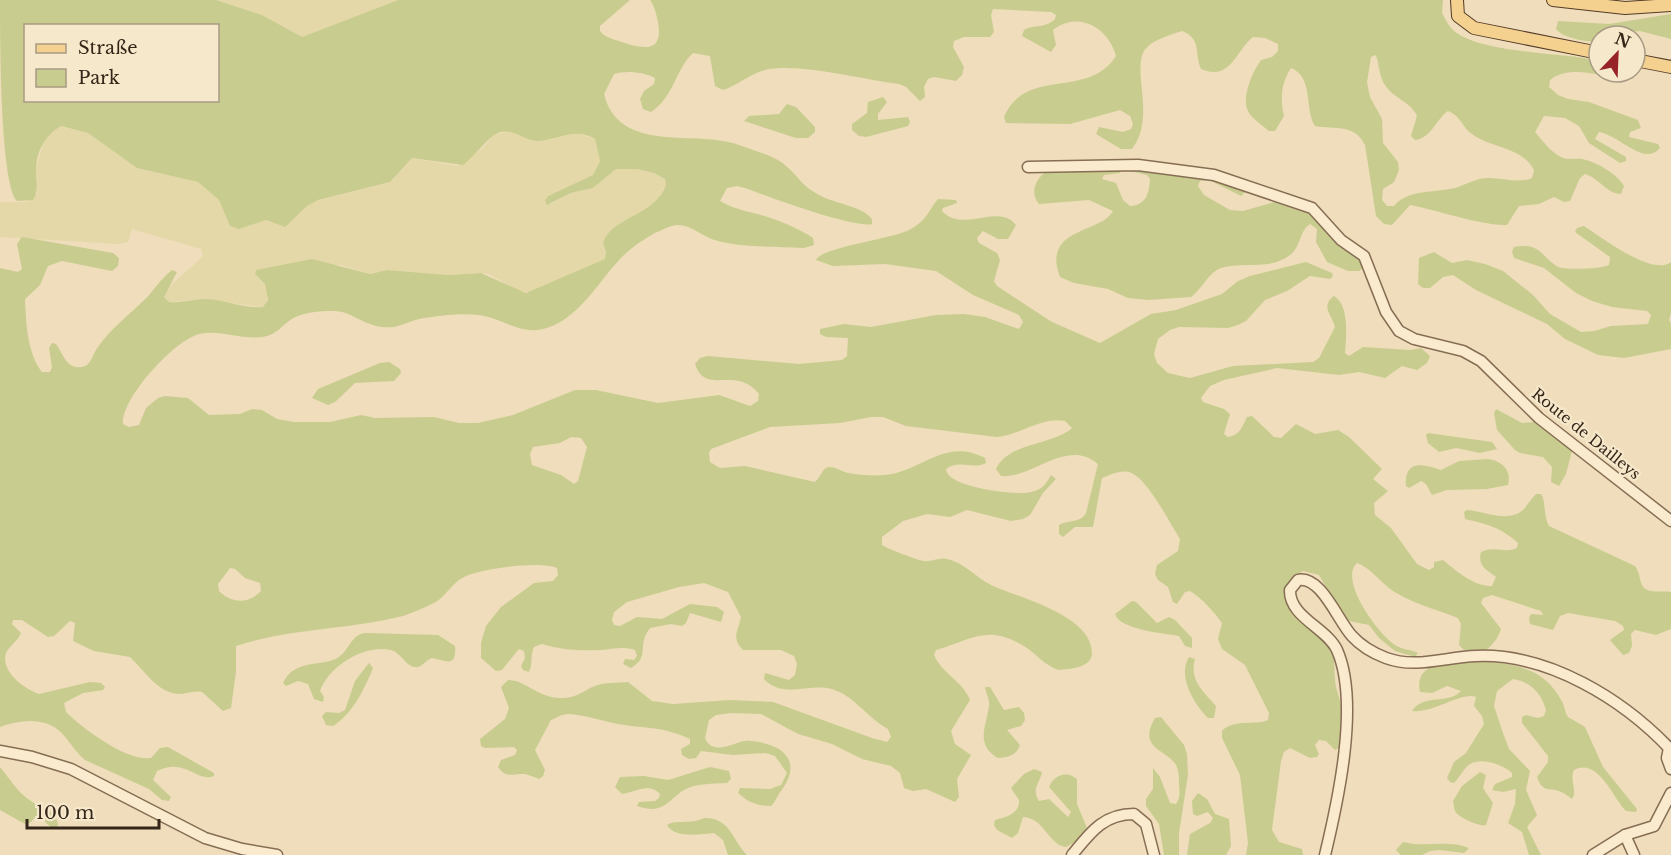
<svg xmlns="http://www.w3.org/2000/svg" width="1671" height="855" font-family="'Libre Baskerville',serif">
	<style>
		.farmland { fill: #e5d8a8 }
		.green { fill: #c8cd8f; fill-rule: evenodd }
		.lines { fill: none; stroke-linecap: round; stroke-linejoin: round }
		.minor-casing { stroke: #866d54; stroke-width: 13 }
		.major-casing { stroke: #533b29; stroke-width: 14 }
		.minor { stroke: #faebce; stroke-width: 10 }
		.major { stroke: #f5d18f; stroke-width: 12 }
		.labels { text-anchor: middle; stroke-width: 4.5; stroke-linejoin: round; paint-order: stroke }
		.street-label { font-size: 15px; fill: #35261a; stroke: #f6e8ca }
	</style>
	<rect width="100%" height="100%" fill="#efddbb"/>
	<g class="farmland">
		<polygon points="216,0 398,0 302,37 262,15"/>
		<polygon points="60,126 88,133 137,168 198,182 219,200 230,226 249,226 257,221 266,220 285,227 307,206 318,200 390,182 412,158 457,166 483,148 493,135 506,132 514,132 533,140 578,133 595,139 600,161 593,175 548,196 551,204 571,193 593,188 616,169 637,169 654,173 665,179 666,185 654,205 621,223 603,243 606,252 605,259 533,292 519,291 489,274 481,273 449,275 387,270 370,274 341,265 256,270 255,274 265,284 267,290 267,304 262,307 202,299 169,302 164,297 165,291 203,256 201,249 132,229 128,242 119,244 0,237 0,202 26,202 37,193 36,168 44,141 48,133"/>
	</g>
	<g class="green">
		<path d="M0,0H216L262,15L302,37L398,0H630L600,26V31C605,38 616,40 625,43C647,50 663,51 658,22C656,13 655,7 650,0H1443L1442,13C1445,18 1448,25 1452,29C1477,54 1563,52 1599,61V72H1634V78L1626,80C1603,76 1569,64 1550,80L1549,87L1558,95L1568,99L1589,102L1638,120L1641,128L1630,132L1629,137L1658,144L1660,148C1644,167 1621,136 1599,132L1595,139L1626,157V161L1620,163L1589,143L1579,126L1565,118L1544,116L1535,132C1543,141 1551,153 1563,158C1569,160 1575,158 1582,159C1597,162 1617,174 1624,186L1621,194C1607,194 1599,178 1585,174L1580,178L1570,201L1564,202L1554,197L1539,204L1519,206L1507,225C1481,226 1438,210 1410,205L1392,225L1384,224L1376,216L1365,145C1354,123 1335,130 1315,126C1304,109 1314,77 1291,68C1281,83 1280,99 1284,116L1275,131H1269C1263,126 1251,118 1248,111C1241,97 1253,71 1261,60L1272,57L1278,51V44L1265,38L1253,37C1236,50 1231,82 1201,69C1194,52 1202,39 1182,31C1170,35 1151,40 1144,51C1132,73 1156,118 1132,149H1121L1096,134L1099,127L1123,132L1131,129L1133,124L1130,116L1120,110L1070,124L1006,123L1004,117C1026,66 1088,100 1116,56C1109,28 1078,10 1053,30L1056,45L1051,52L1022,36L1024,30C1034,24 1045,29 1055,19L1056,15L1051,12L993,9L991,15L994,32L990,37H964L954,41L953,47L964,67L962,75L956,81L934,77L928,79L924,87L925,97L920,101L906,87L899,84C865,80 797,62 765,70C750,74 738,85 723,90L715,86L710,56L693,53C675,70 674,97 651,112L643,109L640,99L644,91L654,84L655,78C645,72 625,70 614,74L604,94C619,155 696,129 739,145C752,150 775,156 785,165C802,180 801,186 823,197C838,204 863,207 872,219V224C856,229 768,197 748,189L737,186L727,188L720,201C734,209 746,211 761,215C778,220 798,228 813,238L814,245L804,248C777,246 745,248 718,241C704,238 691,224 676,225C669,226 662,230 655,233C642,240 629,249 619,260C597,284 577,321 543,329C520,335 500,317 478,315C460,313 436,316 419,319C410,321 401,326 393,327C366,330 353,310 333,311C319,311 300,312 289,321C281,327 277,333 267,336C245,342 222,329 199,334C175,340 121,398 123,424L129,427L139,425L146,408L158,398L165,396L188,398L209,415L240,414L252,409L262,410L277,419L294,422H330L361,415L375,418L434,417L459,423H478L513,415L575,390H596L658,403L719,395L750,406L758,401L759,394C736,364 706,397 695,364L700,358L708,356L799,364L842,360L847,356L848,338L826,337L820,334V329L844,324L871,327L936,315L964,314L985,317L1019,329L1023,322L1019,315L973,295L936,271L885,264L833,266L816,260C821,247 894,239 911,229C927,220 929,210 938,199L956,200L957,203L943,208L942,211C963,234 998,202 1016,225L1008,239H998L983,231L977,238L979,243L997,253L1000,260L994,281L997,286L1052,322L1100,343L1151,314L1176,310L1222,294L1238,281L1250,276L1306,262L1332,273L1333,276L1330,279L1310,276L1287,291L1265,300L1246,321L1238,325L1228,328L1179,327L1170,330L1158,339L1154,354L1157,363L1168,373L1190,378L1233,366L1313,362L1319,358L1335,327C1332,315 1320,306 1334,296C1350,305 1346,338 1345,353L1349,356L1363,347L1410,350L1421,348L1430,356L1427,363L1417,370L1402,366L1385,378L1359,372L1339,375L1277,368L1224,380L1210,386L1201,398L1203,402L1224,409L1230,414L1224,434L1228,437C1240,435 1242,427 1247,417L1252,416L1274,437L1281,438L1296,424L1315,434L1338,430L1349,437L1382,469L1373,479L1388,491L1374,503L1375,515L1391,528L1417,564L1429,570L1434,567V562L1443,560C1456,571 1475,587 1492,586L1496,577C1487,570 1477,566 1481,552C1495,545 1505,554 1517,548L1518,543C1502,528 1487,524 1465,519L1464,512L1467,510C1484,511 1509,524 1524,509C1528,504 1531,499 1536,494H1541C1546,500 1543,516 1549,526L1635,566C1640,573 1639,578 1642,585C1647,595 1663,590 1671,592V629L1656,635L1635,630L1631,634L1632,646L1629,653L1623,655L1610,640L1624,630L1623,626L1615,621L1568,613L1560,616L1553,630L1530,624L1529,618L1531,614L1543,615L1541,611L1492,595L1483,598L1481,603L1501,629C1498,639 1491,647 1482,653L1464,650L1459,645L1461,624L1458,618C1435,609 1414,604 1393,591C1380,582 1371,568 1357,563C1338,580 1379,635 1395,645C1402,650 1410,649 1418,653L1415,657L1395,651L1379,638L1369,625L1349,621L1343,617L1319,575L1303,571C1252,600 1323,627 1333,656C1335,664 1334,671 1335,679C1335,688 1340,697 1341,706C1343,719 1340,735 1339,748L1335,750L1326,741L1319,740L1315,745L1319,754L1317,757L1310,758L1290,748L1284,752L1281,761L1272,830L1279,842L1302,849L1303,855H1246L1248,843L1240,775L1222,738V731C1234,718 1255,726 1268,720L1269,713L1245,665L1222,649L1218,639L1222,623C1214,612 1202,598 1190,591L1185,592L1177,604L1173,602L1168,587L1158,580L1155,574L1157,565L1178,551L1180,539C1169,522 1147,477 1129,472C1119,470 1110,475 1102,478L1093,527H1075L1063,537L1059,534V525C1067,520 1081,523 1086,513L1098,464C1067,437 1032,479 1001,476L996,469C1009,442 1051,446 1072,428L1065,421C1042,416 1020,435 997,437L906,426L883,417H871L840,423L770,427L711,449L709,453L710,462L720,468L745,466L815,482C820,478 821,471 826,468C832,464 842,472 848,473C859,475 873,476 885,475C923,471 944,437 985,458L986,463C973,470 959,459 946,469C946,487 1015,496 1031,492C1042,490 1046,484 1051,475L1056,479L1043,493L1030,515L1023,519L1011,521L967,510L950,517L927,514L903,521L882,537V545C888,549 917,560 924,561C932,562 940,557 947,559C963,562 977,578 991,585C1019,598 1093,615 1092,654C1091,668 1069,669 1058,670C1045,665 1038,656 1027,648C988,623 974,639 936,650L934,655C942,674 963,681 970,700L951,731L955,744L971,755L957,779L959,797L955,802L926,789L913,791L904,788L900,773L891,766L862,759L832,744L798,734L761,714L731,713L716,715L709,720L705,738C707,743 710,746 715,747C727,750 739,739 751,741C784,744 803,761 781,791C777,796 776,801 771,806C757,806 748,802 738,793L740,788L770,789L781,785L787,773L775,756L766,753L733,755L701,751L696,758L689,759L682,755L681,749L690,744V739C662,726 647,729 618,724C602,721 585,715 568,714C562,714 556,718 551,720L535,750L545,770L543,776L539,779C535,777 529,775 525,774C513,773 506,779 498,767L501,760L515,755L517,750L514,747L485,748L481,746L480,739L505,719L509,708L501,687L508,680C526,680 536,697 560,698C576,699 582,691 595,686C604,682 618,683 628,682L652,701L673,704L730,700L773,702L872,738L887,742L891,737L888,729C867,718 852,692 827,688C805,685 782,698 764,679L765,673L789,680L795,675L797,664L794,656L781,650H743C731,638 738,632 741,617L728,592L704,583L679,587L627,602L614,612L612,620L614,625L620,626L637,617L662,619L690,604L717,607L724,612L721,622L690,613L686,623L682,626L671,624L650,628C636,646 651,656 631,668L623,664L625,659L634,660L637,656L635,650C623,646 613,649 601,650C582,651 560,650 542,644L534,647C530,655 533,663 529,672L523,670L521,666L525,658L524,651L519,649L502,670L496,671L481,658V643L486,626L501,607L534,583L553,581L558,575L557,568C541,560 480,569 464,577C454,582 448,592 440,599C436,603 410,614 403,616C349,630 289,628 236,646V672L231,708L223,711L202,692C194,690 186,694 178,694C158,693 143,669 130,657L94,651L73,641L75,623L70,621L54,636L48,637L22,620H13L12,624L21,633C18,641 10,645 6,653C0,671 24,689 39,694L90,682L101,683L105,687L103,690L83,693L64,703L66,712C82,728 127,762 151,758L160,748L168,747L214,773V776C196,783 186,757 157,771L153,780L171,797L169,801L162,800L149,789L85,760C77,753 73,747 66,738C50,716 22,719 0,727V268L18,272L22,269L17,244L22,237L113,253L119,258L118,266L112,271L62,261L48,266L40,285L25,299C26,322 27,353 42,372H50L52,367L49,348L52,343L56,344C63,353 66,369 81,367C92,366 92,354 98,347C110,330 125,318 140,304C152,294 159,280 172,270L177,272L164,297L169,302C180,303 191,300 202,299C222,298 243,309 263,307L268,300L265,284L255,274L256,270L312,259L370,274L387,270L449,275L481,273L526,293L605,259L606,252L603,243C612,216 654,217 666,185L665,179L654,173L637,169H616L593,188L571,193L547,205L545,201L548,196L593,175L600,161L595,139C576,127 559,139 539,141C523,142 511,124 494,135C489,138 471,159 463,165L412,158L390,182L318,200L307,206L285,227L266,220L239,229L230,226L219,200L198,182L137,168L88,133L61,126C45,135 36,152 36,171C36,182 39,190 33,200L17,201C0,185 0,34 0,0ZM26,26H218V100H26ZM1375,55C1379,58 1378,75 1385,85C1394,99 1410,101 1417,116L1411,136L1415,140C1432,138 1436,119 1448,111C1461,116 1462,127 1472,134C1492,149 1521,146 1534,170L1532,178C1519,184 1501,177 1486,178C1475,179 1465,185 1455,188C1434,193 1408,189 1394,206H1387L1382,200L1383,189L1394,182L1399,170L1398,162L1383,143L1382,119L1370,97L1367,82L1371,57ZM571,437L581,438L587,447L578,481L574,484L561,475L532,465L530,454L533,447L560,443ZM230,568L235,569L245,578L260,583L261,591C248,605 231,603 219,591L218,584Z"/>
		<path d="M1671,14V39L1640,31L1599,36V41C1588,43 1563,38 1556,29L1558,21L1609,24Z"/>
		<polygon points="883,97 887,102 878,114 878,120 908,117 910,122 908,126 866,137 859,136 852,130 852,124 867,113 868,102"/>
		<polygon points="787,104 796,107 815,127 815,132 808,138 796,138 744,121 749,116 779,114"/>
		<path d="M1186,168L1246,191L1241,196L1209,180L1200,181L1198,186L1204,195L1230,210L1243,211L1278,201L1307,210L1332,235L1339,246L1363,262L1364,267L1359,271H1348L1327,262L1316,242L1317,229L1310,224C1299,231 1301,247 1290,255C1269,271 1244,261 1221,268C1209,272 1202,289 1191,297L1148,300L1128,298L1108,289L1074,283L1060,277C1041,227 1101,234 1113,211L1089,200L1039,204C1029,192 1036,178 1048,170L1120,171V173L1104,175L1102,179L1116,183L1123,200L1130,206C1146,205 1149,194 1150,179L1147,175L1126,170Z"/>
		<path d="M1584,226C1601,237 1653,277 1671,262V313L1669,320L1671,323V349L1624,358L1598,355L1565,339L1547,324L1476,290L1453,275L1443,277L1430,288H1423L1418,284L1419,258L1434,252L1452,263L1467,260L1485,264L1503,271L1533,295L1550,314L1581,332L1594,331L1611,326L1648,324L1651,315L1647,311L1612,307L1592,301L1576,293L1544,268L1514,258L1512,252L1514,247C1541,242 1539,255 1558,267C1565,270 1603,269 1609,265L1610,257L1575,232L1577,228Z"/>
		<polygon points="389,362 400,369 401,373 394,381 355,383 335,402 328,405 312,398 318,389 380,363"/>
		<polygon points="1496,409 1522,423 1537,422 1572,451 1566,474 1559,486 1551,482 1552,467 1543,457 1520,453 1515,450 1497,430 1494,413"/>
		<polygon points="1428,433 1492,442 1497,449 1480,453 1456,448 1439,452 1428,443 1426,435"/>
		<path d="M1488,459C1502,461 1512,470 1508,485L1487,489L1447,490L1432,495L1426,484L1421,481L1409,488L1406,486C1404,459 1424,464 1441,470L1459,461Z"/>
		<path d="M1132,601L1136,602L1157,623L1169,617L1175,620L1192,638V648L1185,646L1179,636C1163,633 1120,630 1115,614Z"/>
		<path d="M365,633L438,635L455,646C457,669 445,660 432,658C426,660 422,667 417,667C406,668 402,653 391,650C364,644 329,666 320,691L324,697L323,702L314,699L308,684L298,681L286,686L283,683C293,661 315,666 333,660C349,655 349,635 365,633Z"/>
		<path d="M1189,657L1195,659C1189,680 1203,691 1216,706L1214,718H1208C1194,704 1177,676 1189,657Z"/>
		<path d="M1476,661C1510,663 1543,666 1561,700C1565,705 1564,711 1568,717L1585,727L1603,767L1637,809L1636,812L1626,811C1613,798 1598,757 1574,770C1569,781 1578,790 1572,799C1569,797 1566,794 1563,793C1552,786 1543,795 1537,777L1548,762V756L1522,723V717L1526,715L1538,718L1544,716L1546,710C1541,693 1531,682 1513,679L1497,691L1494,706L1503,733L1509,749L1530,771L1526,790L1537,815L1527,827L1541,855H1529L1522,832L1508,823L1515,804L1516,789L1503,792L1492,790L1495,784L1512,777V773C1504,765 1481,757 1470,764C1463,769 1460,777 1454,783L1450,782L1447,778L1454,762L1466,753L1484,724L1482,716L1474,706L1476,697C1462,691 1432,714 1412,711C1424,693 1448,705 1461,691L1447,686L1432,693L1420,692C1413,659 1455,663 1476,661Z"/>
		<path d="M369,663L373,668C364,690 353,713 333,726L326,725L322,716L326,712L339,713L345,710L355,681Z"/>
		<path d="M985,687H990L1004,710L1019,707L1024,713L1025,720L1021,726L1007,730L1020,745C1016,756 1008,757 998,758C975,745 986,727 989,706C990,700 986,693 985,687Z"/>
		<path d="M1161,717L1184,745L1187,754L1188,775L1179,833V855H1164L1159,824L1146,806V799L1153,789V768L1160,777L1170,803L1176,804C1180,798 1180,793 1179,786C1179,780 1179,773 1177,767C1170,749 1136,751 1155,718Z"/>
		<path d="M0,767C9,778 17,791 28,799C39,808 57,809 58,826L52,828L37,815L30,823L25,824L0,810Z"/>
		<path d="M710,767L729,771L731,779L727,783C714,784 696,783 684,790C667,801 663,815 637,806L639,802L655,801L659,798L660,794C649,782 635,792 622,794L615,787L620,777L644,776L668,780Z"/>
		<path d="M1034,769L1042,772C1040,783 1031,789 1039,801L1049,799L1068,817L1071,812L1049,787C1054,775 1066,770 1077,779V804L1087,828L1077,841L1066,847C1048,845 1045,818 1023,817L1018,833L1012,838L997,830L994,825L995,820C1006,817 1020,814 1019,800L1011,788L1024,774Z"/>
		<path d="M1480,772L1486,775L1483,788L1493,803L1486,825C1480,827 1459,818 1455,811C1455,810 1453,802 1453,801L1462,786Z"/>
		<polygon points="1198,793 1207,799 1215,814 1229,819 1231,846 1226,855 1187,855 1190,834 1210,823 1213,818 1208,812 1197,816 1193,814 1192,801"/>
		<path d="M704,818C730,817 732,840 747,855H728L723,840L714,833C701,834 675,839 667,825C676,819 690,825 704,818Z"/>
		<path d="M1403,842C1424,848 1448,839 1469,848L1464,853L1439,850L1430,851L1422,855H1401L1396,850Z"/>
	</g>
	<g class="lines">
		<g class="minor-casing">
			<g id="minor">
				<polyline points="1028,167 1138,165 1214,175 1312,208 1341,240 1364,256 1386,312 1399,331 1414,339 1463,351 1481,361 1539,418 1671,521"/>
				<polyline points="1669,748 1667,758 1671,769"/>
				<polyline points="0,751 32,757 71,769 205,838 242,849 277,855"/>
				<polyline points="1625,835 1634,855"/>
				<path d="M1072,855C1090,833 1103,814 1134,814L1146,824L1154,855"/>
				<path d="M1325,855C1338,801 1360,702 1337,650C1327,628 1289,617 1290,590L1298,580C1321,575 1338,621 1352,636C1361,646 1373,653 1386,658C1416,669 1445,657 1476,656C1548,653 1623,699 1671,750"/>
				<polyline points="1593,855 1625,835 1654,826 1671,793"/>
			</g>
		</g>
		<g class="major-casing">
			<g id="major">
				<polyline points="1457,0 1458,16 1474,28 1599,53"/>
				<polyline points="1553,0 1625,8 1671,5"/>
				<polyline points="1635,60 1671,67"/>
			</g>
		</g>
		<use href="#minor" class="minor"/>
		<use href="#major" class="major"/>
	</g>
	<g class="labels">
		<g class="street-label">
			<text transform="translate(1586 434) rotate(39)" y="5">Route de Dailleys</text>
		</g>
	</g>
	<rect x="24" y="24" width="195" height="78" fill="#f6e8ca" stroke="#a99a84" stroke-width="1.5"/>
	<rect x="36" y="44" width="30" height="9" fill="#f5d18f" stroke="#a99a84" stroke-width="1.5"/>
	<text x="78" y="54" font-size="18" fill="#35261a">Straße</text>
	<rect x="36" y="69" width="30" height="18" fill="#c8cd8f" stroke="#a99a84" stroke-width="1.5"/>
	<text x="78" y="84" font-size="18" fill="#35261a">Park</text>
	<g transform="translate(1617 54) rotate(23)"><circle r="28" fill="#f6e8ca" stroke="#a99a84" stroke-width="1.5"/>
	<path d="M0-4.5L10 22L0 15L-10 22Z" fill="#972228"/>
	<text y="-9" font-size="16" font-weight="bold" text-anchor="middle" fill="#35261a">N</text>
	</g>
	<path d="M27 819v9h132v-9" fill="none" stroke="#35261a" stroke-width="3"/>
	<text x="36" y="819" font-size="18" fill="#35261a" stroke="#f6e8ca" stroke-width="4.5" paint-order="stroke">100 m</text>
</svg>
